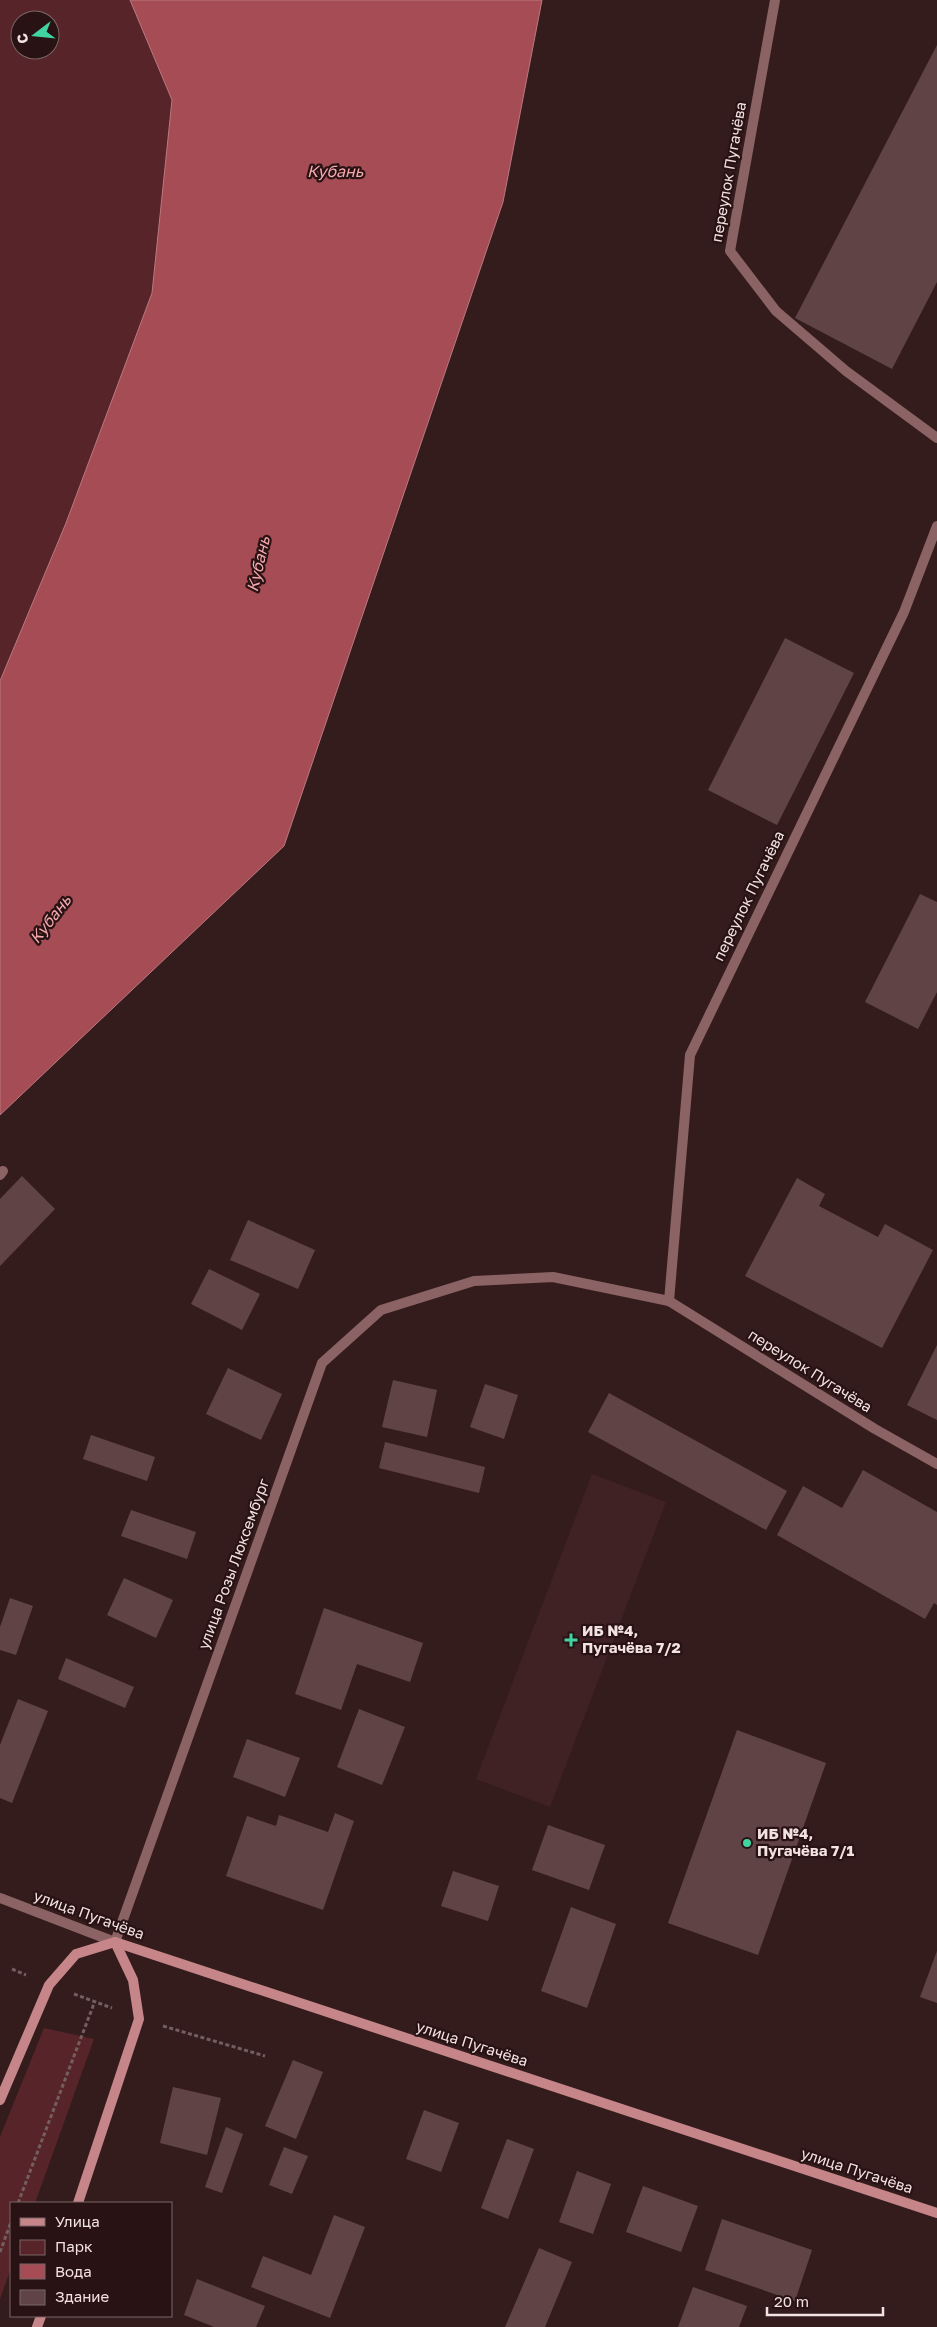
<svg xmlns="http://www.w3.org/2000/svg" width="937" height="2327" font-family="'Golos Text',sans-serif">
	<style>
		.built { fill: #412224 }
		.green { fill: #572429; fill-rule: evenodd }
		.water { fill: #a54c55; stroke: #bc797f }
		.building { fill: #604445 }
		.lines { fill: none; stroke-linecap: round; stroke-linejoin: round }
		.path { stroke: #745e5f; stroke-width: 3; stroke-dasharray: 4 2.5; stroke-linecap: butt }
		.street { stroke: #8b6364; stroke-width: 10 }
		.secondary { stroke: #c68689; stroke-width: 10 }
		.poi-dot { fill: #40d4a2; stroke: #291214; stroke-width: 2 }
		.labels { text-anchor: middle; stroke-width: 4.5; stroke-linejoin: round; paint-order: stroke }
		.street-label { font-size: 15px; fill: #f3e2e2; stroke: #291214 }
		.poi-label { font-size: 15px; font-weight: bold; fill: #f3e2e2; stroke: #291214; text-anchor: start }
		.water-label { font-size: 16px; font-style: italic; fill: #f4a9ad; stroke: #291214 }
	</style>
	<rect width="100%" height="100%" fill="#341c1d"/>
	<polygon class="built" points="592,1474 666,1502 550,1807 476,1779"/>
	<g class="green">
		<path d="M0,0H130L172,100L152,293L66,523L0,681ZM20,20H50V50H20Z"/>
		<polygon points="44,2028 94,2039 35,2203 11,2203 11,2268 0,2299 0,2137"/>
	</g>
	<polygon class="water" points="130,0 542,0 503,202 284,846 0,1115 0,681 66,523 152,293 172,100"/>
	<g class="building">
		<polygon points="937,45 937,282 892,369 795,318"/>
		<polygon points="785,638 854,673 777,825 708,790"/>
		<polygon points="920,894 937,902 937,992 918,1029 865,1002"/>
		<polygon points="22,1176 55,1209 0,1266 0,1199"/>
		<polygon points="797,1178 825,1194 819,1206 878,1237 885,1224 933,1250 882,1348 745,1276"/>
		<polygon points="248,1220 315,1250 298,1289 230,1260"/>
		<polygon points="209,1269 260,1294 242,1330 191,1304"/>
		<polygon points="937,1345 937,1420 907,1405"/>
		<polygon points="228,1368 282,1394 261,1440 206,1414"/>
		<polygon points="393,1380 437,1390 427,1437 382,1427"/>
		<polygon points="485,1384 518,1395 504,1439 470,1427"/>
		<polygon points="609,1393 787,1491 766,1530 588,1432"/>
		<polygon points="91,1435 155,1457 147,1481 83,1459"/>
		<polygon points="385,1442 485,1467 479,1493 379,1468"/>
		<polygon points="863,1470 937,1512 937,1605 934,1603 925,1619 777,1535 803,1486 842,1508"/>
		<polygon points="131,1510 196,1532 187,1559 121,1536"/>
		<polygon points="124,1578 173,1600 156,1638 107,1615"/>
		<polygon points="10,1598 33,1606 16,1655 0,1650 0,1627"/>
		<polygon points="324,1608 423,1643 410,1682 357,1664 341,1710 295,1694"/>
		<polygon points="66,1658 134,1687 125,1708 58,1679"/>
		<polygon points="18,1699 48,1711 12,1803 0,1798 0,1745"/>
		<polygon points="359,1709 405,1727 382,1785 337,1767"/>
		<polygon points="737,1730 826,1763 758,1955 668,1923"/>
		<polygon points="247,1739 300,1758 285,1797 233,1777"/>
		<polygon points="335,1813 354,1821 323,1910 226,1876 247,1816 276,1826 279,1815 328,1832"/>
		<polygon points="548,1825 605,1845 589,1890 532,1870"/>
		<polygon points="453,1871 499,1886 488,1921 441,1906"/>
		<polygon points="571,1907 616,1924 587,2008 541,1991"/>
		<polygon points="937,1951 937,2003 920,1997"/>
		<polygon points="293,2060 323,2072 296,2139 265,2126"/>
		<polygon points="173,2087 221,2098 207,2155 160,2143"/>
		<polygon points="424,2110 459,2123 441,2172 406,2159"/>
		<polygon points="226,2127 243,2134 222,2193 205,2187"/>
		<polygon points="507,2139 534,2149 508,2219 481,2208"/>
		<polygon points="284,2147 308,2156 292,2194 269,2185"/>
		<polygon points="577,2171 611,2184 593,2234 559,2222"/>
		<polygon points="643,2186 698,2206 681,2252 626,2232"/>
		<polygon points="334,2215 365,2227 330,2318 251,2287 263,2256 311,2275"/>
		<polygon points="722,2219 812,2250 795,2301 705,2270"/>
		<polygon points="539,2248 572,2262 545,2327 505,2327"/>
		<polygon points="197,2279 265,2306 256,2327 214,2327 184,2315"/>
		<polygon points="693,2287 747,2306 739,2327 678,2327"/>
	</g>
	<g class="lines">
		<g class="path">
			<polyline points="12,1969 26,1975"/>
			<polyline points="74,1994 112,2008"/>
			<polyline points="163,2026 265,2056"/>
			<polyline points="18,2203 95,2001"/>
			<polyline points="0,2252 11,2222"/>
		</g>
		<g class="street">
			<polyline points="775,0 730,251 776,311 846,371 937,438"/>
			<polyline points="0,1175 3,1171"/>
			<polyline points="669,1301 690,1055 904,612 937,526"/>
			<polyline points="0,1898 115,1942 322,1363 381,1310 474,1281 553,1277 669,1301 875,1429 937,1464"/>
		</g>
		<g class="secondary">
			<polyline points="115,1942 937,2213"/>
			<polyline points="0,2100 49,1985 76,1954 115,1942"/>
			<polyline points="78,2203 139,2019 133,1980 115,1942"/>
			<polyline points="37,2327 41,2316"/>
		</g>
	</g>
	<g class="poi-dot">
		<path d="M568.5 1632.5h5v5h5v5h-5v5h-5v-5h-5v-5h5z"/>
		<circle cx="747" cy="1843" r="5"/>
	</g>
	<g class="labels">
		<g class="street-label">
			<text transform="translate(729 172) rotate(-80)" y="5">переулок Пугачёва</text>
			<text transform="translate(749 896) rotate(-64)" y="5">переулок Пугачёва</text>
			<text transform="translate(810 1371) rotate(32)" y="5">переулок Пугачёва</text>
			<text transform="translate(234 1564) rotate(-70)" y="5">улица Розы Люксембург</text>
			<text transform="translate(89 1915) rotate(20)" y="5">улица Пугачёва</text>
			<text transform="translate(472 2044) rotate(18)" y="5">улица Пугачёва</text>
			<text transform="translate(857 2171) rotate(18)" y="5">улица Пугачёва</text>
		</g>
		<g class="poi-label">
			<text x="582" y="1636">ИБ №4,<tspan x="582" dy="17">Пугачёва 7/2</tspan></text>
			<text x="757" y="1839">ИБ №4,<tspan x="757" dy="17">Пугачёва 7/1</tspan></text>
		</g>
		<g class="water-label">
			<text x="335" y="177">Кубань</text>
			<text transform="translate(258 564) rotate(-77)" y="6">Кубань</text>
			<text transform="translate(50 919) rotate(-52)" y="6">Кубань</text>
		</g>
	</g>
	<rect x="10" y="2202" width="162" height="115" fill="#291214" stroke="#7a6566"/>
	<rect x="20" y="2218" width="25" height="8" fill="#c68689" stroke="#7a6566"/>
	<text x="55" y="2227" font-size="15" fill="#f3e2e2">Улица</text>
	<rect x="20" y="2240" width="25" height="15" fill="#572429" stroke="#7a6566"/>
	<text x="55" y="2252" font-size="15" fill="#f3e2e2">Парк</text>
	<rect x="20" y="2264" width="25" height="15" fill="#a54c55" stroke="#7a6566"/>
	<text x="55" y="2277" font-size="15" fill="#f3e2e2">Вода</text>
	<rect x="20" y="2290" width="25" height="15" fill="#604445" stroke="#7a6566"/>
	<text x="55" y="2302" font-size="15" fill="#f3e2e2">Здание</text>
	<g transform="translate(35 35) rotate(254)"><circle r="24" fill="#291214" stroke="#7a6566"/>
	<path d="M0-4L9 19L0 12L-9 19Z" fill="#40d4a2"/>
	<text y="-8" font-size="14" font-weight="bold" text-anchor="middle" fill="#f3e2e2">С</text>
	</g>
	<path d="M767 2307v8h116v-8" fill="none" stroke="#f3e2e2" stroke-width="2.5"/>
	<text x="774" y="2307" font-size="15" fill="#f3e2e2" stroke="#291214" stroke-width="4" paint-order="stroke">20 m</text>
</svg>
